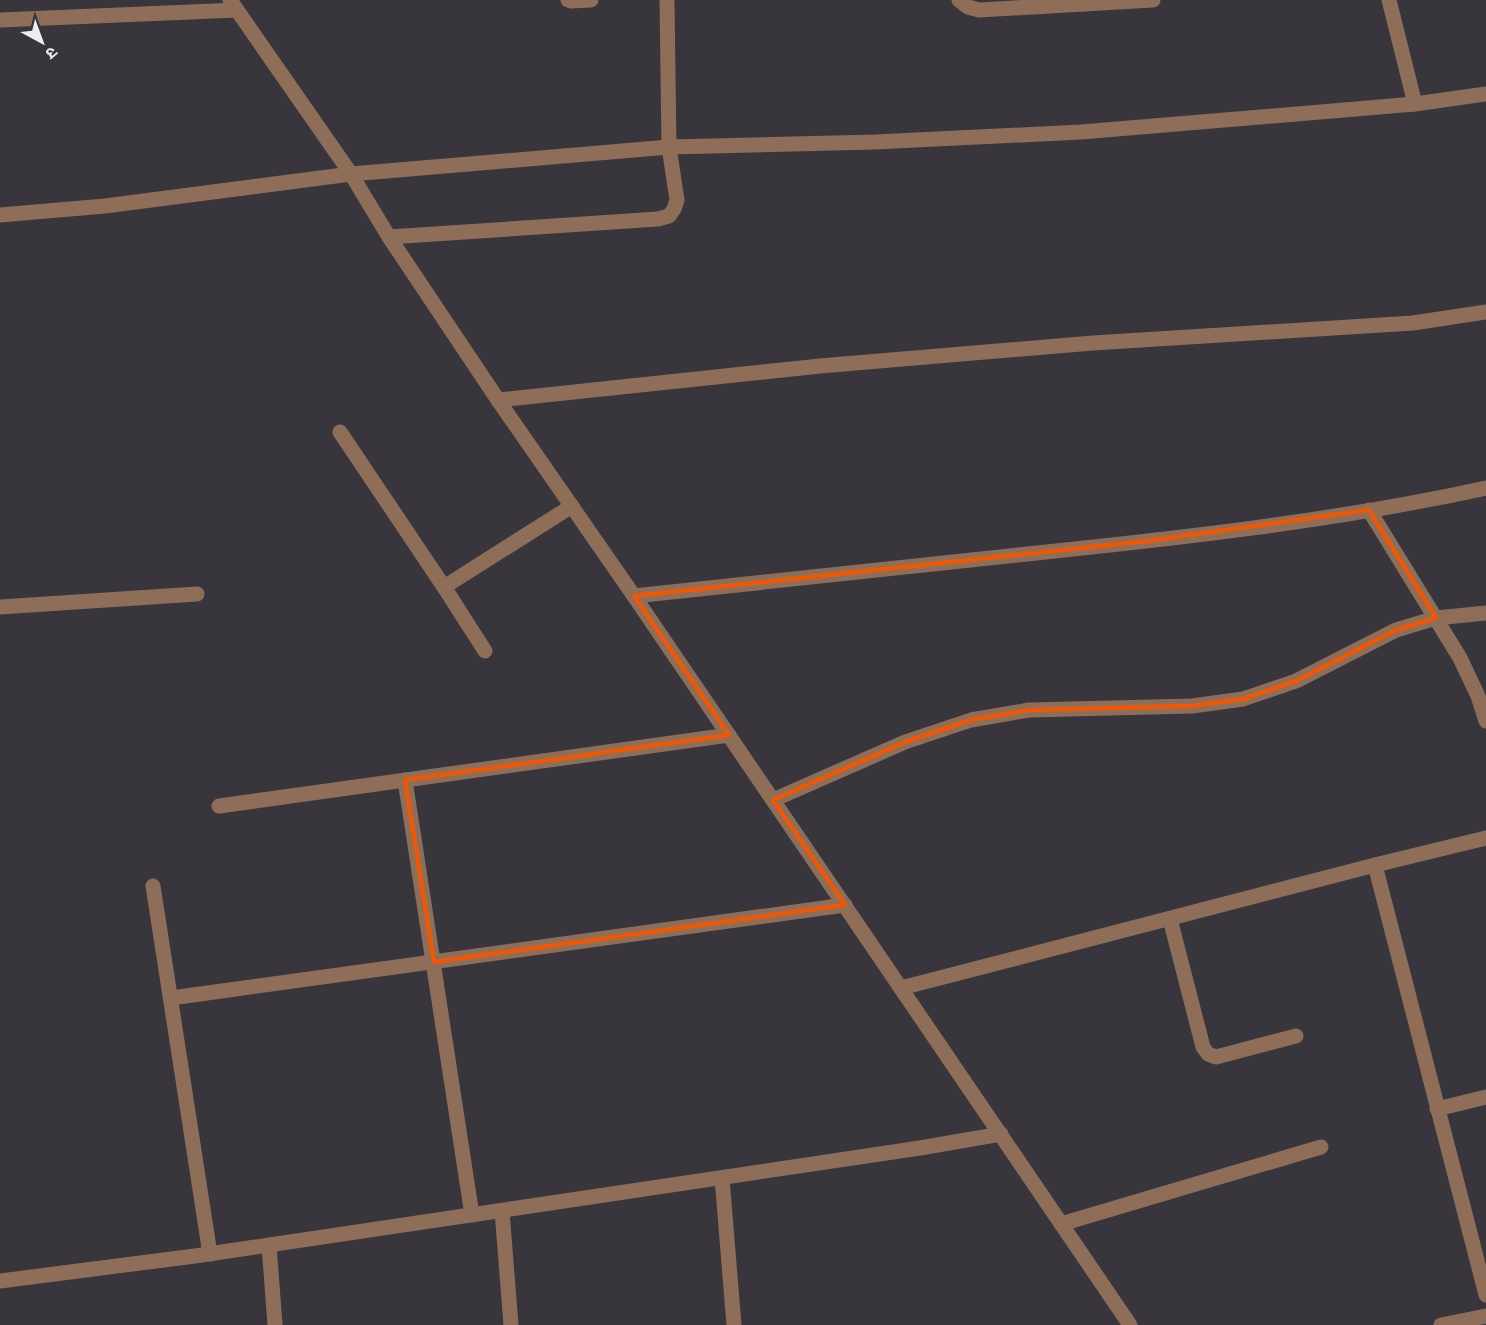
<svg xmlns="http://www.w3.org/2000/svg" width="1486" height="1325" font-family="Mulish,'Noto Sans Devanagari',sans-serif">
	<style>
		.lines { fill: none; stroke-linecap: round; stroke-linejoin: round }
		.service { stroke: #8e6e59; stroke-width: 15 }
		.minor { stroke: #8e6e59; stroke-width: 15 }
		.tertiary { stroke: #8e6e59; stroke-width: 15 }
		.marked { fill: none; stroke: #e8590c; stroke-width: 4.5; stroke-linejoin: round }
	</style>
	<rect width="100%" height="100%" fill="#38353c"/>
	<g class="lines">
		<polyline class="service" points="0,607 197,594"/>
		<g class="minor">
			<polyline points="568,0 571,1 591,0"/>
			<polyline points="959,0 968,7 979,10 1153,0"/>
			<polyline points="1389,0 1415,104"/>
			<polyline points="0,20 237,10"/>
			<polyline points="0,215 105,206 351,174 669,147 875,142 1081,132 1415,104 1486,94"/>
			<polyline points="389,237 658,219 669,216 674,209 677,200 669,147 667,0"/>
			<polyline points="498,400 820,366 1093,343 1413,323 1486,312"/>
			<polyline points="340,432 444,587 485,651"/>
			<polyline points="1369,510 1460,658 1478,696 1486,721"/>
			<polyline points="444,587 572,506"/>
			<path d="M634,596C765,582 896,568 1027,554C1181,538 1335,521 1486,488"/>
			<polyline points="405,780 472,1215"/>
			<polyline points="773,800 905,742 971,720 1029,710 1192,706 1243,699 1296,681 1396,630 1436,618 1486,613"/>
			<polyline points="219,806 729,735"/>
			<polyline points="1375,865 1486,1295"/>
			<polyline points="153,886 210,1254"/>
			<polyline points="1170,919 1203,1047 1208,1054 1216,1057 1296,1036"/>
			<polyline points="901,988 1375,865 1486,838"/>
			<polyline points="171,998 845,905"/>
			<polyline points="1437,1109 1486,1097"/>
			<polyline points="722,1178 734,1325"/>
			<polyline points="502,1211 511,1325"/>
			<polyline points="1061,1224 1321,1147"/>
			<polyline points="269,1245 275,1325"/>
			<polyline points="0,1281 195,1256 920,1148 1001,1134"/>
			<polyline points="1441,1325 1486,1316"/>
		</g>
		<polyline class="tertiary" points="230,0 351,174 389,237 498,400 634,596 1130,1325"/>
	</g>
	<path class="marked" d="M1369,510L1436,618L1396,630L1296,681L1243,699L1192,706L1029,710L971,720L905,742L773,800L845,905L434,962L405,780L729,735L634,596L1147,541Z"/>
	<g transform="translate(42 42) rotate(139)" stroke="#38353c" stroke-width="4.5" paint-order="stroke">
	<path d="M0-4.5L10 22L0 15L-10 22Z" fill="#eeedf1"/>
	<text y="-9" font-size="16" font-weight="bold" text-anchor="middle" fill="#eeedf1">उ</text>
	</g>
</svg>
